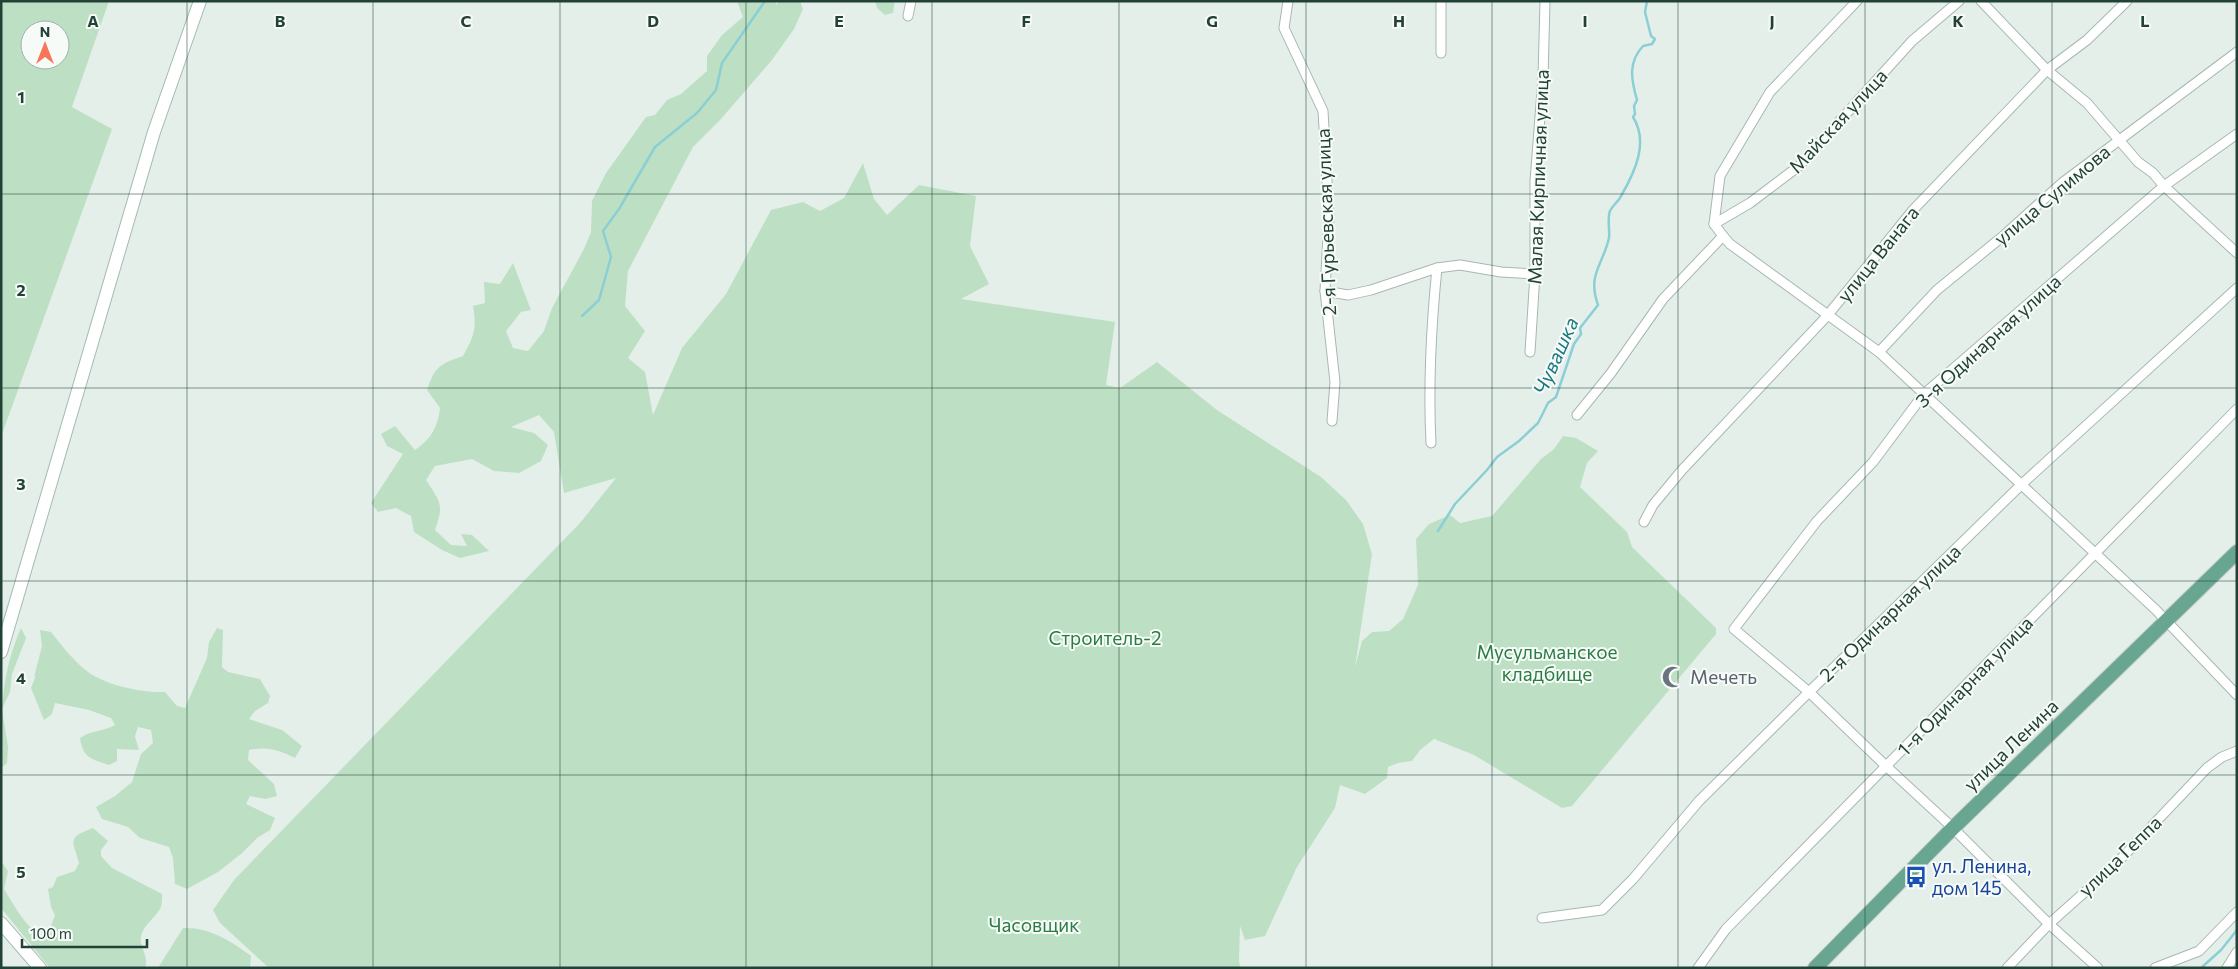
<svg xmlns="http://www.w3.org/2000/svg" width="2238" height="969" font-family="Commissioner,sans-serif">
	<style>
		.green { fill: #bde0c4; fill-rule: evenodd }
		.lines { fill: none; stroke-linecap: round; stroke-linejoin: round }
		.stream { stroke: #8bcfd5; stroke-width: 2.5 }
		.street-casing { stroke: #a7b8b1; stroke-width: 11 }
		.secondary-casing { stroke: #a3bbb1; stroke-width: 14 }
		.primary-casing { stroke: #c1cac7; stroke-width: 16 }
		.street { stroke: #fff; stroke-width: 9 }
		.secondary { stroke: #fff; stroke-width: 12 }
		.primary { stroke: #68a691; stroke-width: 14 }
		.grid { fill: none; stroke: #234237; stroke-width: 1; stroke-opacity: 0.55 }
		.labels { text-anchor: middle; stroke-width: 4; stroke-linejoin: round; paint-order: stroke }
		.street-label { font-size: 19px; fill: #234237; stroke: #f6fbf8 }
		.park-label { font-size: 19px; fill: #2b7b44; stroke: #f6fbf8 }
		.worship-label { font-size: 19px; fill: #5b616d; stroke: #f6fbf8; text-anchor: start }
		.transit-label { font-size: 19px; fill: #164399; stroke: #f6fbf8; text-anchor: start }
		.water-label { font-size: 20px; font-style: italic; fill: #197881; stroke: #f6fbf8 }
		.grid-label { font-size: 16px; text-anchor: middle; font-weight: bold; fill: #234237; stroke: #f6fbf8; stroke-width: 4; stroke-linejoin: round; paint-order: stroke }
	</style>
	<rect width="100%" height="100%" fill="#e5efea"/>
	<g class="green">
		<path d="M1,1H109L72,107L112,129L1,437ZM30,30H60V60H30Z"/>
		<path d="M737,1H775L777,5L778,1H800L803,9L794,29L772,60L721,119L693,147L628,271L625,306L645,331L628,358L645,372L653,415L682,348L726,294L771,210L803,202L820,211L844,198L863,163L874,199L887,215L919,185L976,196L970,246L989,284L961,299L1115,322L1106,385L1120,388L1157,362L1217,410L1321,477L1346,500L1363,524L1372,554L1355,667L1362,641L1372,632L1389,631L1403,619L1418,585L1416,539L1429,524L1450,515L1460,523L1492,516L1541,459L1554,449L1563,436L1576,438L1598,451L1587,463L1580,487L1627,532L1632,547L1716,628V634L1572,806L1562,808L1474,755L1434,739L1420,750L1412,761L1398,763L1388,767L1387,778L1365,794L1340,785L1335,808L1297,867L1265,936L1245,940L1240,926L1239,962L1241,968H269L220,923L213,910L234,880L580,523L616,478L564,493L554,432L539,415L511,427L534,433L548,445L541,461L519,473L494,471L472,459L435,466L426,480C441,503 444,504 435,530L451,545L467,546L461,534L472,535L489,551L460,558L442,550L414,532L411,516L396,508L378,512L371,503L403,454L387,446L381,434L395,426L415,450C431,439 438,427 440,408L427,390C435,366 440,364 463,356C474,336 477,329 473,306L485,303L484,282L500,284L513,263L531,310L521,312L506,331L513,348L528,351L544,331L552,308L584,249L591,232L592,201L606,173L646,117L655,115L667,100L681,94L707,71V56L722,35L743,17Z"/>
		<polygon points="875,1 895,1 893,13 885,15 877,8"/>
		<path d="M21,628L26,638L12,674L10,692L2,709L8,747L7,763L1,768C1,717 0,675 21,628Z"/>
		<path d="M217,628L223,630L222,667L228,672L260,679L270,696L268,703L255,711L249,719L282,730L302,746L295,758C279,750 267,746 249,750L248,760L274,784L277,796L265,799L250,796L246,804L275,818L270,830L257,838L241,854L218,872L187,889L175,884L173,858L169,847L140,838L128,827L102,819L96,807L115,796L132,782L141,754L153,743L151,730L138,727L135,736L139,750L117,749V761L109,765C91,759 83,758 80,738C91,730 103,732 115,725L111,718L89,710L55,703L52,714L44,720L31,688L36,675L34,677L42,646L40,630L51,632C63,647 75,663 91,674C110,686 143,693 165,692L177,706L185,708L207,658L209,642Z"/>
		<path d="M93,828L108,841L101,850V856L112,868L162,894C162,898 162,903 161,907C157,916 146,923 142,933C137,946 150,955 145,968H50L1,908V861L8,871L4,889C15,907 27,929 46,940L55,915L51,907L48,889L53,887L57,877L75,871L79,863C73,840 66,838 93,828Z"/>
		<path d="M183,928C209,927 231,941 251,956L250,968H158Z"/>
	</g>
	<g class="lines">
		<g class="stream">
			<polyline points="582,316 599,300 611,257 603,231 619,209 655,147 697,113 716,90 722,63 765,1"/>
			<path d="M1438,531L1455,504L1487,470L1497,457L1519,441L1538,423L1548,403L1556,397L1574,344L1581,334L1580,328L1598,305C1587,274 1603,265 1609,238C1610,230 1607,219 1610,211C1612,206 1619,201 1621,196C1635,172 1649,142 1633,117L1635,114L1634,106L1637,100C1631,79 1628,62 1643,46L1652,44L1655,39L1651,36L1645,12L1647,1"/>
			<polyline points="2201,968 2221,950 2237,930"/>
		</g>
		<g class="street-casing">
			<g id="street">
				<polyline points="1288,1 1284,28 1323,111 1329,216 1325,291 1335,382 1332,421"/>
				<polyline points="1441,1 1441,53"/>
				<polyline points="1981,1 2047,70 2087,103 2138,162 2153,173 2164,186 2237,253"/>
				<polyline points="908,16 911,1"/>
				<polyline points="1714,224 1720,176 1770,92 1857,1"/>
				<polyline points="1723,236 1730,244 1879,352 2156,610 2237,695"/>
				<polyline points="1325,291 1348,295 1371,290 1437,268 1460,265 1501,272 1535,274"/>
				<polyline points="1530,352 1535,274 1535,181 1543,78 1545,1"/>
				<polyline points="1879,352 1937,290 2002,237 2062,183 2237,52"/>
				<polyline points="1577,415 1611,373 1663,299 1723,236 1714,224 1750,203 1799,166 1912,41 1959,1"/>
				<path d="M1431,443C1428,383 1431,327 1437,268"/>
				<polyline points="1644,522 1653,505 1682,470 1827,316 1913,210 2047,70 2087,40 2127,1"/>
				<polyline points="1542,918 1602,910 1633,879 1699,801 1809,692 2022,484 2237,288"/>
				<polyline points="1698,968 1726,929 2237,409"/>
				<polyline points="2007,968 2049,924 2114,866 2207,768 2222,757 2237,751"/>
				<polyline points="2098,968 2049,924 1953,828 1887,767 1809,692 1734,629 1817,521 1873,462 1923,395 2164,186 2237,134"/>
				<polyline points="2155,968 2199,951 2237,912"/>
				<polyline points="2227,968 2237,952"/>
			</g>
		</g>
		<g class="secondary-casing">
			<g id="secondary">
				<polyline points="1,652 154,132 200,1"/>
				<polyline points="1,923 40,968"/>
			</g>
		</g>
		<g class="primary-casing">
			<polyline id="primary" points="1815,968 1953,828 2237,552"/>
		</g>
		<use href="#street" class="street"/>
		<use href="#secondary" class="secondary"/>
		<use href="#primary" class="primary"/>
	</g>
	<path class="grid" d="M187,1V968M373,1V968M560,1V968M746,1V968M932,1V968M1119,1V968M1306,1V968M1492,1V968M1678,1V968M1865,1V968M2052,1V968M1,194H2237M1,388H2237M1,581H2237M1,775H2237"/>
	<defs>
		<g id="mosque-bare" transform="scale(1.725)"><path d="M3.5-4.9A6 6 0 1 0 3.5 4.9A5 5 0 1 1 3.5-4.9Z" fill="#6b7280" stroke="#f6fbf8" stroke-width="2.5" paint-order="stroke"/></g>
		<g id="bus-bare" transform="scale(1.725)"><path d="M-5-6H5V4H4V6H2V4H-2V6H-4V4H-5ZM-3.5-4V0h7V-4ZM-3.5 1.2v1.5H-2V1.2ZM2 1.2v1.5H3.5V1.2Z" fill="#1a4fb4" stroke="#f6fbf8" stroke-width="2.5" paint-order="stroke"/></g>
	</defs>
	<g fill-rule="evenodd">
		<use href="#mosque-bare" x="1673" y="677"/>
		<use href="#bus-bare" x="1916" y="877"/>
	</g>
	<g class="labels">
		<g class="street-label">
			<text transform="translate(1838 121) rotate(-47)" y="7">Майская улица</text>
			<text transform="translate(1538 177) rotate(-88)" y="7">Малая Кирпичная улица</text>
			<text transform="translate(2052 195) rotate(-40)" y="7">улица Сулимова</text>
			<text transform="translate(1326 222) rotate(-92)" y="7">2-я Гурьевская улица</text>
			<text transform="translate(1878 254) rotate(-51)" y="7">улица Ванага</text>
			<text transform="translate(1988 341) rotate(-42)" y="7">3-я Одинарная улица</text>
			<text transform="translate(1890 613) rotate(-44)" y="7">2-я Одинарная улица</text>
			<text transform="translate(1965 686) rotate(-46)" y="7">1-я Одинарная улица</text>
			<text transform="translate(2011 745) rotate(-44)" y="7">улица Ленина</text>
			<text transform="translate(2120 856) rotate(-44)" y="7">улица Геппа</text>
		</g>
		<g class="park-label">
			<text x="1105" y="645">Строитель-2</text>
			<text x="1547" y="659">Мусульманское<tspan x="1547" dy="22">кладбище</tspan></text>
			<text x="1034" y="932">Часовщик</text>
		</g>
		<g class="worship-label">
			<text x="1690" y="684">Мечеть</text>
		</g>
		<g class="transit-label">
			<text x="1932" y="873">ул. Ленина,<tspan x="1932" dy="22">дом 145</tspan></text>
		</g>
		<g class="water-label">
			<text transform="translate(1556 356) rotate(-66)" y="7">Чувашка</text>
		</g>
	</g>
	<g class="grid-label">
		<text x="93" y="27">A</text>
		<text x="280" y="27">B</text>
		<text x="466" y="27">C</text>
		<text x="653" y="27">D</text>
		<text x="839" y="27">E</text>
		<text x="1026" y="27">F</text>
		<text x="1212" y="27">G</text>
		<text x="1399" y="27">H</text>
		<text x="1585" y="27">I</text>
		<text x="1772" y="27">J</text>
		<text x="1958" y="27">K</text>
		<text x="2145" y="27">L</text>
		<text x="21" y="103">1</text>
		<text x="21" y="296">2</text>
		<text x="21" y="490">3</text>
		<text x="21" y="684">4</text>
		<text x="21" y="878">5</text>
	</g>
	<rect width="2238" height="969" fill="none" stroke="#234237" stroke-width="5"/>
	<g transform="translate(45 45)"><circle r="24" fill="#f6fbf8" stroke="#a2b1ab"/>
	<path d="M0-4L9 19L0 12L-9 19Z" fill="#f8755a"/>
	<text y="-8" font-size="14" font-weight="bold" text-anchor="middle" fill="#234237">N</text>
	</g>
	<path d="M22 939v8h125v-8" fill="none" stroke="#234237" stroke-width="2.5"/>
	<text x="30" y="939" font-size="15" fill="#234237" stroke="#f6fbf8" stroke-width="4" paint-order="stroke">100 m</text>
</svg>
